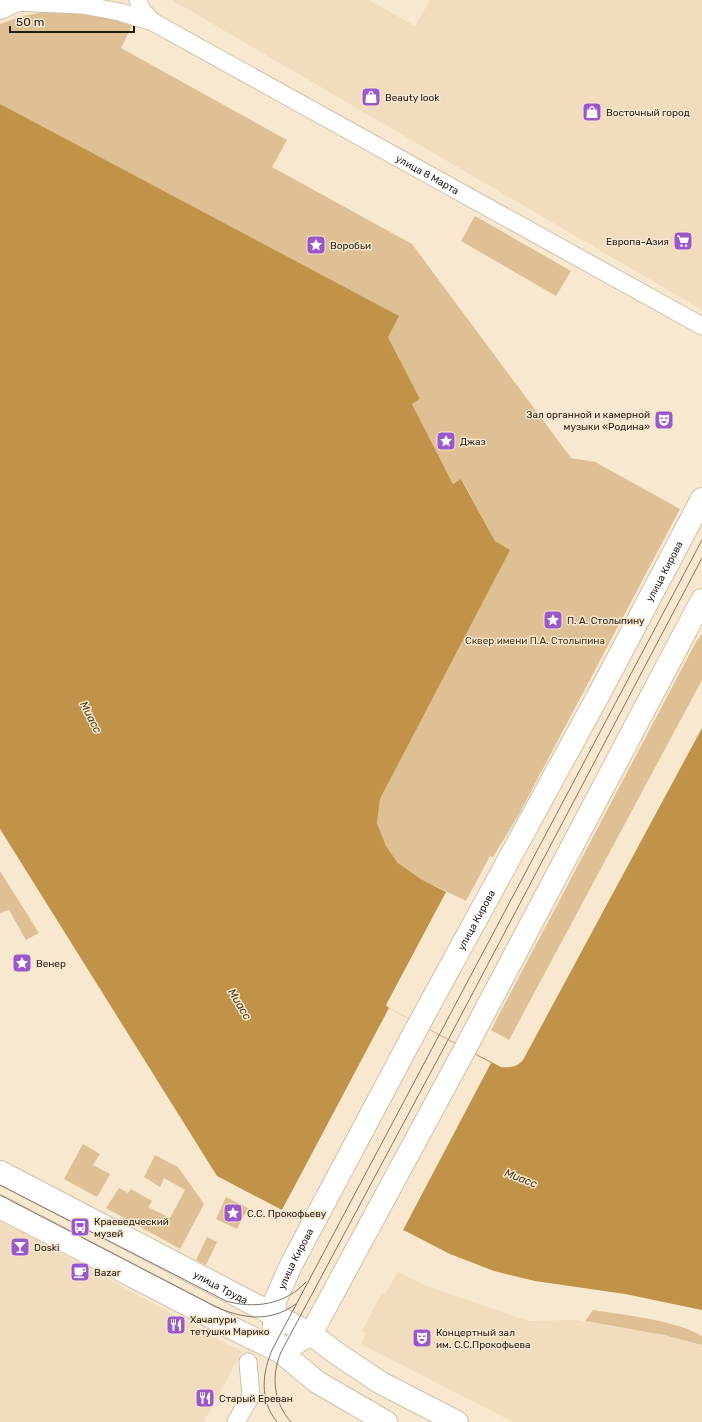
<svg xmlns="http://www.w3.org/2000/svg" width="702" height="1422" font-family="Rubik,sans-serif">
	<style>
		.built { fill: #f1dcbe }
		.green { fill: #dec094 }
		.water { fill: #c09349 }
		.pier { fill: #f9e8d0 }
		.lines { fill: none; stroke-linecap: round; stroke-linejoin: round }
		.street-casing { stroke: #d0c0a8; stroke-width: 19 }
		.secondary-casing { stroke: #d0c0a8; stroke-width: 24 }
		.street { stroke: #fff; stroke-width: 17 }
		.secondary { stroke: #fff; stroke-width: 22 }
		.tram { stroke: #807666; stroke-width: 1 }
		.labels { text-anchor: middle; stroke-width: 3; stroke-linejoin: round; paint-order: stroke }
		.poi-label { font-size: 10px; fill: #231d14; stroke: #f9e8d0; text-anchor: start }
		.street-label { font-size: 10px; fill: #231d14; stroke: #f9e8d0 }
		.park-label { font-size: 10px; fill: #4c3818; stroke: #f9e8d0 }
		.water-label { font-size: 11px; font-style: italic; fill: #4c3919; stroke: #f9e8d0 }
	</style>
	<rect width="100%" height="100%" fill="#f9e8d0"/>
	<g class="built">
		<polygon points="172,0 369,0 415,26 430,0 702,0 702,310"/>
		<polygon points="0,1220 242,1352 204,1422 0,1422"/>
		<polygon points="398,1272 427,1286 528,1321 575,1320 664,1335 702,1345 702,1422 513,1422 361,1344 366,1333 362,1331 373,1310 382,1292 385,1294"/>
	</g>
	<g class="green">
		<polygon points="50,11 81,12 116,19 132,26 121,48 287,140 272,167 412,244 571,458 595,462 680,509 519,814 493,857 490,856 466,901 421,879 398,863 386,846 377,823 380,799 509,550 495,541 462,480 453,484 412,404 420,399 388,337 0,104 0,24 22,16"/>
		<polygon points="475,216 571,271 556,296 461,241"/>
		<polygon points="702,634 702,680 509,1040 491,1030 696,642"/>
		<polygon points="0,871 39,933 26,940 9,910 0,913"/>
		<polygon points="83,1144 100,1154 93,1165 110,1174 97,1197 64,1179"/>
		<polygon points="155,1155 178,1167 204,1204 180,1249 106,1208 119,1188 128,1193 131,1189 152,1201 148,1207 170,1218 185,1190 164,1178 160,1187 144,1177"/>
		<polygon points="226,1197 248,1208 237,1229 216,1219"/>
		<polygon points="207,1237 217,1242 206,1265 196,1260"/>
		<path d="M593,1310C625,1315 675,1320 702,1336V1345L664,1335L585,1321Z"/>
	</g>
	<path class="water" d="M0,104L399,316L388,337L420,399L412,404L453,484L461,479L495,541L510,550L380,799L377,823L386,846L398,863L421,879L446,892L386,1005L389,1008L501,1067C510,1068 517,1067 523,1060L702,728V1310L625,1294L535,1281L494,1271L450,1254L300,1177L282,1210L217,1176L0,829Z"/>
	<polygon class="pier" points="389,1008 491,1063 402,1232 300,1180 284,1211 282,1210"/>
	<g class="lines">
		<g class="street-casing">
			<g id="street">
				<polyline points="13,2 82,5 120,12 153,22 141,9 138,0"/>
				<path id="s1" d="M153,22L702,326"/>
				<polyline points="236,1422 251,1396 248,1362"/>
			</g>
		</g>
		<g class="secondary-casing">
			<g id="secondary">
				<polyline points="0,8 17,0"/>
				<path id="s2" d="M0,1172L311,1334L336,1353L381,1383L457,1422"/>
				<polyline points="0,1207 240,1332 281,1352 317,1382 386,1422"/>
				<path id="s3" d="M273,1348L275,1301L291,1265L419,1024L598,696L702,499"/>
				<polyline points="281,1352 311,1334 465,1049 702,600"/>
			</g>
		</g>
		<use href="#street" class="street"/>
		<use href="#secondary" class="secondary"/>
		<g class="tram">
			<path d="M0,1185L226,1301C254,1309 285,1305 306,1282"/>
			<path d="M0,1195L214,1306C243,1319 269,1323 296,1304"/>
			<path d="M277,1422C259,1400 262,1372 273,1348L702,540"/>
			<path d="M291,1422C273,1402 271,1376 281,1352L448,1040L702,558"/>
		</g>
	</g>
	<defs>
		<g id="shop-square" transform="scale(1)"><rect x="-9" y="-9" width="18" height="18" rx="4" fill="#9b57cc" stroke="#f9e8d0"/><path d="M-5-2.5h2.3a2.7 3.5 0 0 1 5.4 0H5L5.5 6h-11ZM-1.5-2.5h3a1.5 2.3 0 0 0-3 0Z" fill="#fff"/></g>
		<g id="supermarket-square" transform="scale(1)"><rect x="-9" y="-9" width="18" height="18" rx="4" fill="#9b57cc" stroke="#f9e8d0"/><path d="M-6-5.5h2.5l.6 2H6L4.5 2H-2.5L-4.4-4H-6ZM-1.5 3.2a1.3 1.3 0 1 0 .1 0ZM3 3.2a1.3 1.3 0 1 0 .1 0Z" fill="#fff"/></g>
		<g id="sight-square" transform="scale(1)"><rect x="-9" y="-9" width="18" height="18" rx="4" fill="#9b57cc" stroke="#f9e8d0"/><path d="M0-6L1.8-2.2L6-1.7L2.9 1.2L3.7 5.4L0 3.3L-3.7 5.4L-2.9 1.2L-6-1.7L-1.8-2.2Z" fill="#fff"/></g>
		<g id="theatre-square" transform="scale(1)"><rect x="-9" y="-9" width="18" height="18" rx="4" fill="#9b57cc" stroke="#f9e8d0"/><path d="M-5-5.5Q0-4 5-5.5V0Q5 5 0 6Q-5 5-5 0ZM-3.3-2.5H-1v1.5H-3.3ZM1-2.5H3.3v1.5H1ZM-2.8 1Q0 5.5 2.8 1Z" fill="#fff"/></g>
		<g id="bus-square" transform="scale(1)"><rect x="-9" y="-9" width="18" height="18" rx="4" fill="#9b57cc" stroke="#f9e8d0"/><path d="M-5-6H5V4H4V6H2V4H-2V6H-4V4H-5ZM-3.5-4V0h7V-4ZM-3.5 1.2v1.5H-2V1.2ZM2 1.2v1.5H3.5V1.2Z" fill="#fff"/></g>
		<g id="bar-square" transform="scale(1)"><rect x="-9" y="-9" width="18" height="18" rx="4" fill="#9b57cc" stroke="#f9e8d0"/><path d="M-6-5H6L.8 .8V4.5H3.5V6h-7V4.5H-.8V.8Z" fill="#fff"/></g>
		<g id="cafe-square" transform="scale(1)"><rect x="-9" y="-9" width="18" height="18" rx="4" fill="#9b57cc" stroke="#f9e8d0"/><path d="M-5.5-4.5H6V0H3Q3 3.5 0 3.5H-2.5Q-5.5 3.5-5.5 0ZM3-3.2v2h1.7v-2ZM-6 4.5H4V6H-6Z" fill="#fff"/></g>
		<g id="restaurant-square" transform="scale(1)"><rect x="-9" y="-9" width="18" height="18" rx="4" fill="#9b57cc" stroke="#f9e8d0"/><path d="M-5-6h1v4h1v-4h1v4h1v-4h1v5L-1.5 .5V6h-2V.5L-5-1ZM5-6V6H3V1.5H1.5Q1.5-4 5-6Z" fill="#fff"/></g>
	</defs>
	<g fill-rule="evenodd">
		<use href="#shop-square" x="371" y="97"/>
		<use href="#shop-square" x="592" y="112"/>
		<use href="#supermarket-square" x="683" y="241"/>
		<use href="#sight-square" x="316" y="245"/>
		<use href="#theatre-square" x="664" y="420"/>
		<use href="#sight-square" x="446" y="441"/>
		<use href="#sight-square" x="553" y="620"/>
		<use href="#sight-square" x="22" y="963"/>
		<use href="#sight-square" x="233" y="1213"/>
		<use href="#bus-square" x="80" y="1227"/>
		<use href="#bar-square" x="20" y="1247"/>
		<use href="#cafe-square" x="80" y="1272"/>
		<use href="#restaurant-square" x="176" y="1325"/>
		<use href="#theatre-square" x="422" y="1338"/>
		<use href="#restaurant-square" x="205" y="1398"/>
	</g>
	<g class="labels">
		<g class="poi-label">
			<text x="385" y="101">Beauty look</text>
			<text x="606" y="116">Восточный город</text>
			<text x="669" y="245" text-anchor="end">Европа-Азия</text>
			<text x="330" y="249">Воробьи</text>
			<text x="650" y="418" text-anchor="end">Зал органной и камерной<tspan x="650" dy="12">музыки «Родина»</tspan></text>
			<text x="460" y="445">Джаз</text>
			<text x="567" y="624">П. А. Столыпину</text>
			<text x="36" y="967">Венер</text>
			<text x="247" y="1217">С.С. Прокофьеву</text>
			<text x="94" y="1225">Краеведческий<tspan x="94" dy="12">музей</tspan></text>
			<text x="34" y="1251">Doski</text>
			<text x="94" y="1276">Bazar</text>
			<text x="190" y="1323">Хачапури<tspan x="190" dy="12">тетушки Марико</tspan></text>
			<text x="436" y="1336">Концертный зал<tspan x="436" dy="12">им. С.С.Прокофьева</tspan></text>
			<text x="219" y="1402">Старый Ереван</text>
		</g>
		<g class="street-label">
			<text dy="4" stroke="none"><textPath href="#s1" startOffset="314">улица 8 Марта</textPath></text>
			<text dy="4" stroke="none"><textPath href="#s3" startOffset="874">улица Кирова</textPath></text>
			<text dy="4" stroke="none"><textPath href="#s3" startOffset="478">улица Кирова</textPath></text>
			<text dy="4" stroke="none"><textPath href="#s3" startOffset="94">улица Кирова</textPath></text>
			<text dy="4" stroke="none"><textPath href="#s2" startOffset="249">улица Труда</textPath></text>
		</g>
		<g class="park-label">
			<text x="535" y="644">Сквер имени П.А. Столыпина</text>
		</g>
		<g class="water-label">
			<text transform="translate(91 717) rotate(63)" y="4">Миасс</text>
			<text transform="translate(240 1004) rotate(59)" y="4">Миасс</text>
			<text transform="translate(521 1178) rotate(21)" y="4">Миасс</text>
		</g>
	</g>
	<path d="M10 26v6h124v-6" fill="none" stroke="#231d14" stroke-width="2"/>
	<text x="16" y="26" font-size="12" fill="#231d14" stroke="#f9e8d0" stroke-width="3" paint-order="stroke">50 m</text>
</svg>
